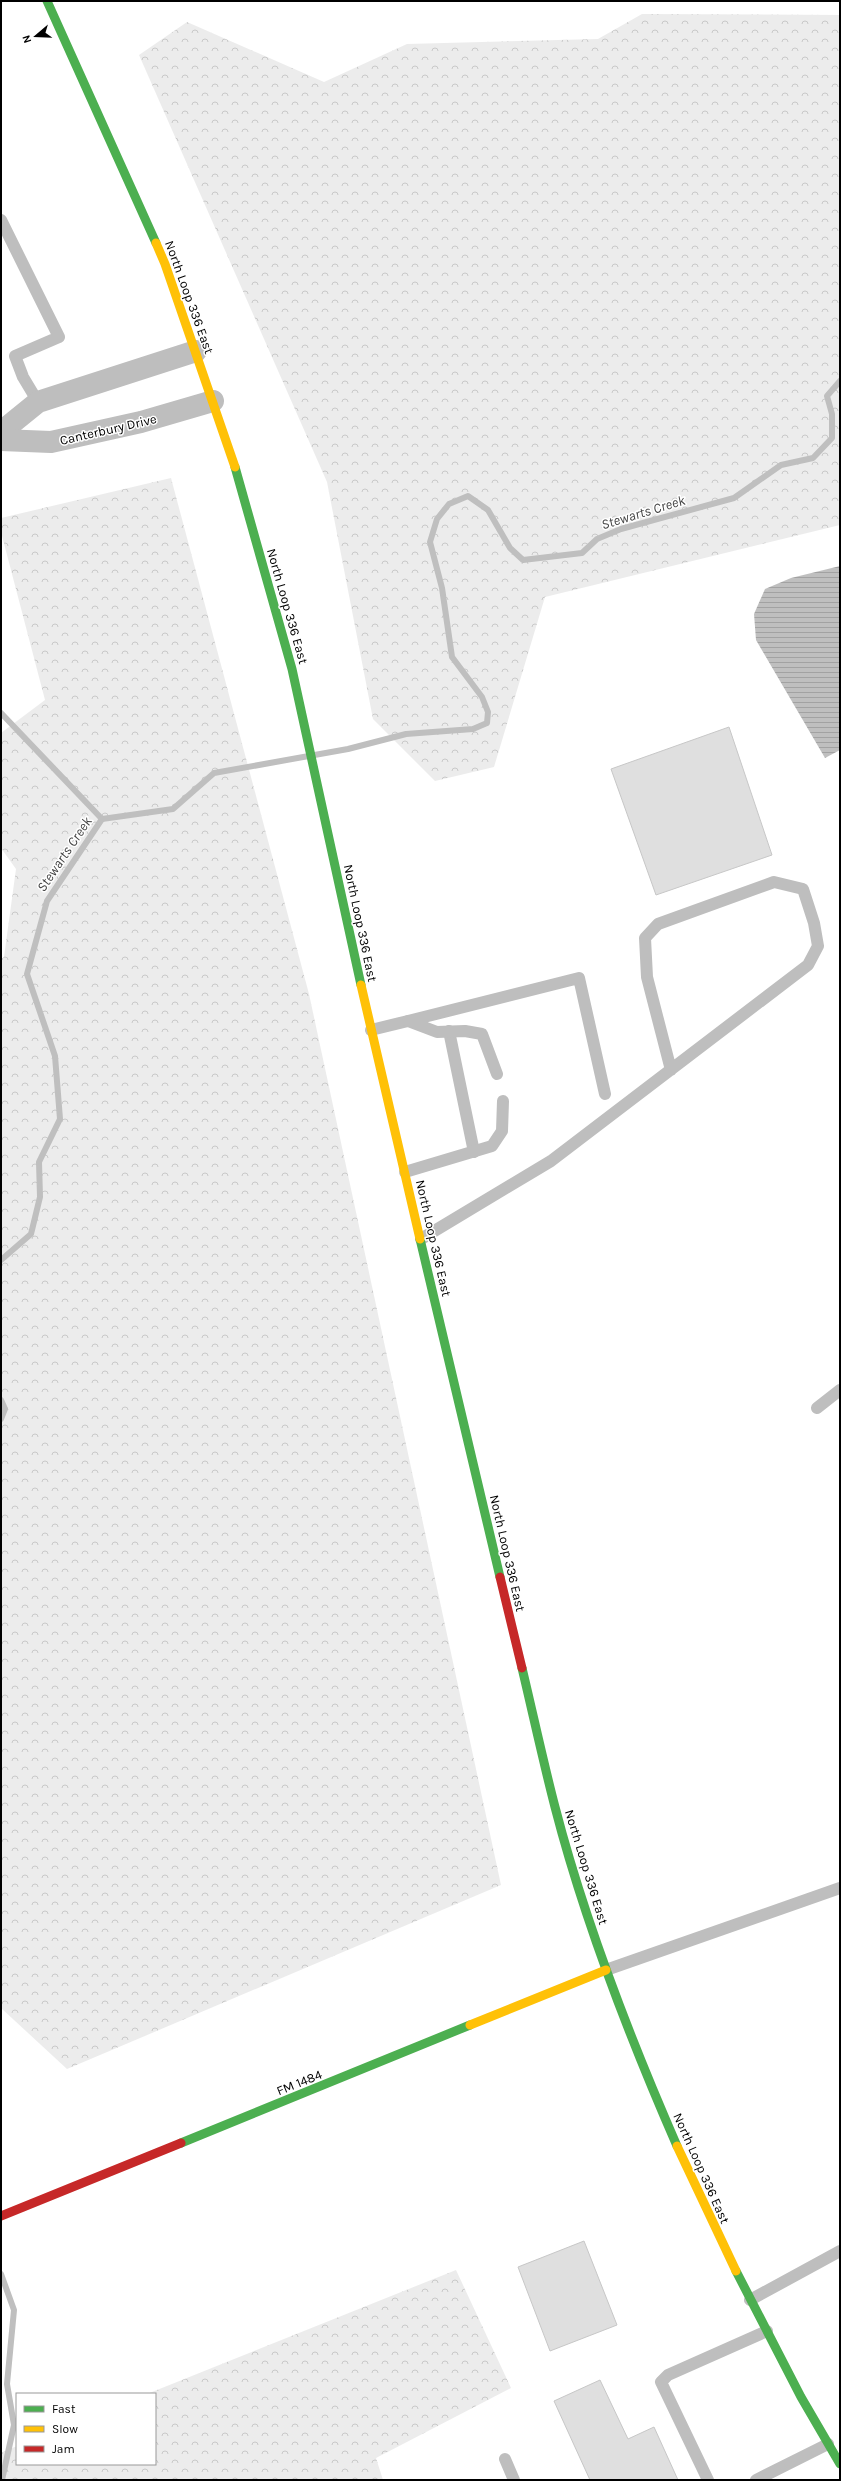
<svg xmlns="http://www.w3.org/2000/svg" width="841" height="2481" font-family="Karla,sans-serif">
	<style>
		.forest { fill: url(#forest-crowns) }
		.water { fill: url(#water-rules) }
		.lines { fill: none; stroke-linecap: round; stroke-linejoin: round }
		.stream { stroke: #bfbfbf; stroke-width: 6 }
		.building { fill: #dfdfdf; stroke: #c7c7c7 }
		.lane { stroke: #bebebe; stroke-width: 12 }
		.street { stroke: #bebebe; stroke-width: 22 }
		.fast { stroke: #4caf50; stroke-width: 9 }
		.slow { stroke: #ffc107; stroke-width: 9 }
		.jam { stroke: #c62828; stroke-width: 9 }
		.labels { text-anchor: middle; stroke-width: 3; stroke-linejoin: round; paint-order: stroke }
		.street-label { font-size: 13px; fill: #000; stroke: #fff }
		.water-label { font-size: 14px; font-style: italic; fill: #444; stroke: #fff }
	</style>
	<defs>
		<pattern id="forest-crowns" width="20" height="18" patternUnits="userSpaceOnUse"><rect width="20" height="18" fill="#ececec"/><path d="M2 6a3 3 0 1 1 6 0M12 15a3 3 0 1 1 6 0" fill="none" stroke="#c9c9c9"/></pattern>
		<pattern id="water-rules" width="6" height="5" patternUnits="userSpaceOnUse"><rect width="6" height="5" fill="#bfbfbf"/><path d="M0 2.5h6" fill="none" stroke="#a2a2a2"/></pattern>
	</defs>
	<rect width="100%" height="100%" fill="#fff"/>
	<g class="forest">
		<polygon points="642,14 840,15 840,525 545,597 494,767 435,781 373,719 327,482 139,55 187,22 324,82 407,44 598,39"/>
		<polygon points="171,478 309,994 501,1885 67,2069 1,2008 1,959 4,957 16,869 1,848 1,733 45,700 1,532 1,518"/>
		<polygon points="456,2270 511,2388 376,2458 383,2480 1,2480 1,2453 17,2446 17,2464 155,2464 155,2394 147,2394"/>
	</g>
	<polygon class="water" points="840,566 840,750 825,758 756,640 754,614 765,589 791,578"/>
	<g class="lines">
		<g class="stream">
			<polyline points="1,713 102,819"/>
			<polyline points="102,819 173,809 214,773 348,749 406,734 473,729 487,723 488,712 482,697 452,657 442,588 430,542 437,519 449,504 468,496 488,510 510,548 523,560 582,553 597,539 621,529 734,498 781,465 813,458 832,438 832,414 827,396 840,381"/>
			<polyline points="1,1260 31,1234 40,1197 39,1162 60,1119 55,1056 27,974 47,901 102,819"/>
			<polyline points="1,1400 5,1409 1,1419"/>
			<polyline points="1,2274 14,2310 7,2384 14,2425 2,2480"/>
		</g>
	</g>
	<g class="building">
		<polygon points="729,727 772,855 656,895 611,769"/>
		<polygon points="584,2241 617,2325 550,2351 518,2267"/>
		<polygon points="600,2380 628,2439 654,2427 678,2480 590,2480 554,2401"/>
	</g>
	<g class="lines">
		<g class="lane">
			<polyline points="1,220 59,337 15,356 23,377 38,402"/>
			<polyline points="371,1030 408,1021"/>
			<polyline points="449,1031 474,1152"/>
			<polyline points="497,1074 482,1034 465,1031 437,1032 408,1021 579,978 605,1094"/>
			<polyline points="405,1172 492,1146 502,1131 503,1101"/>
			<polyline points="421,1239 551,1161 808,965 818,946 814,923 803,889 774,882 658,924 645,938 647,977 671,1070"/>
			<polyline points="817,1408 840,1390"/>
			<polyline points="606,1970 840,1888"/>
			<polyline points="750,2300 840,2251"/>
			<polyline points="505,2459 514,2480"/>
			<polyline points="708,2480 661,2382 668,2375 767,2331"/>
			<polyline points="756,2480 828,2444"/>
		</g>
		<g class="street">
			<polyline points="1,432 38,402 196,351"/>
			<polyline points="1,440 51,442 141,422 213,401"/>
		</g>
		<g class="fast">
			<polyline points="47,1 156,243"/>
			<polyline points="235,467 292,669 361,985"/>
			<polyline points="420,1239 500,1577"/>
			<path d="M522,1668C533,1714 543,1761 555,1807C585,1923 629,2036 677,2146"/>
			<polyline points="181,2143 470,2025"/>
			<polyline points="736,2271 801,2397 840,2464"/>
		</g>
		<g class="slow">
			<polyline points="156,243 165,264 235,467"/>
			<polyline points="361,985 420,1239"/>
			<polyline points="470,2025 606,1970"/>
			<polyline points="677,2146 736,2271"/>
		</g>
		<g class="jam">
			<polyline points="500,1577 522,1668"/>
			<polyline points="1,2216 181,2143"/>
		</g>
	</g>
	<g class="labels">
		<g class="street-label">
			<text transform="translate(190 297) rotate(70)" y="5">North Loop 336 East</text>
			<text transform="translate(108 429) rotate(-13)" y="5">Canterbury Drive</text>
			<text transform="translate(288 606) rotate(74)" y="5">North Loop 336 East</text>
			<text transform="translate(361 923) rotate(78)" y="5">North Loop 336 East</text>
			<text transform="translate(434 1238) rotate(77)" y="5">North Loop 336 East</text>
			<text transform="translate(508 1553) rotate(77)" y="5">North Loop 336 East</text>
			<text transform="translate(587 1867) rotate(73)" y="5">North Loop 336 East</text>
			<text transform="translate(299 2082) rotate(-22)" y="5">FM 1484</text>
			<text transform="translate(702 2168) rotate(66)" y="5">North Loop 336 East</text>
		</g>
		<g class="water-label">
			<text transform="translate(643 512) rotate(-17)" y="5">Stewarts Creek</text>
			<text transform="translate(64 854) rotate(-56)" y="5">Stewarts Creek</text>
		</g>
	</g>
	<rect width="841" height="2481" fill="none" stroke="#000000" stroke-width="4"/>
	<rect x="16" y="2393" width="140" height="72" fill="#ffffff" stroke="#999999"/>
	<rect x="24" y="2406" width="20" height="6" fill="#4caf50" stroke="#999999"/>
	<text x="52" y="2413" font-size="12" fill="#000000">Fast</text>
	<rect x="24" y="2426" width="20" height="6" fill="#ffc107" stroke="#999999"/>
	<text x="52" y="2433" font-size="12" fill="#000000">Slow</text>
	<rect x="24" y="2446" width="20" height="6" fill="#c62828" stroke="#999999"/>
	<text x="52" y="2453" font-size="12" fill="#000000">Jam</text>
	<g transform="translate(36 36) rotate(251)" stroke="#ffffff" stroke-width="3" paint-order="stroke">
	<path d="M0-3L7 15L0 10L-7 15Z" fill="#000000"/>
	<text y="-6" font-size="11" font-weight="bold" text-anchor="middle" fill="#000000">N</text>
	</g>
</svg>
